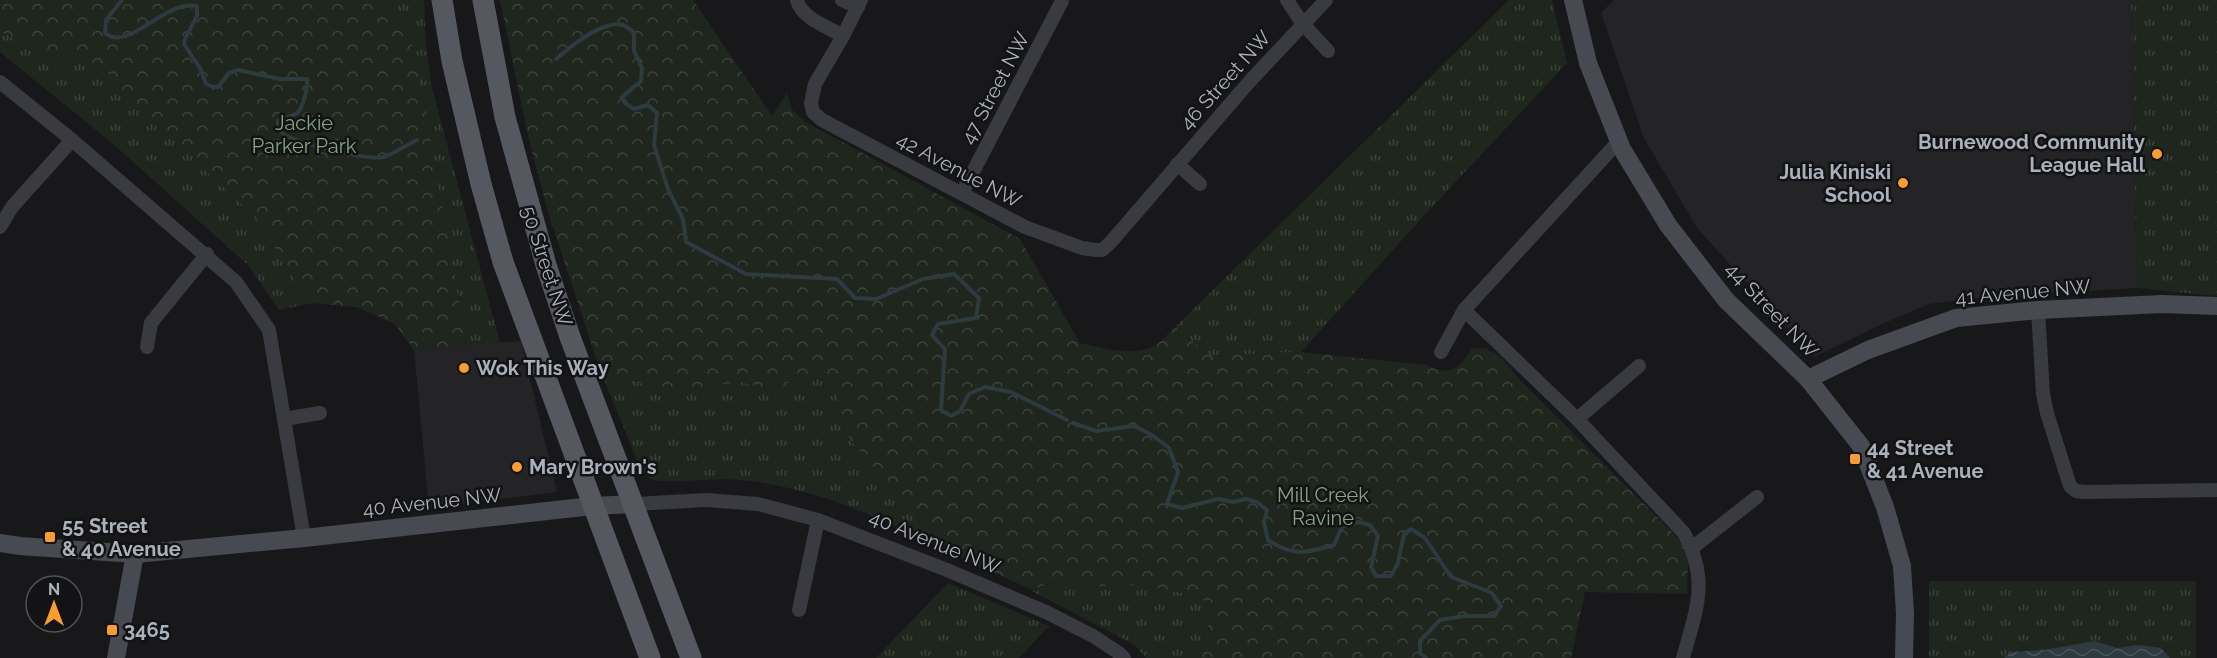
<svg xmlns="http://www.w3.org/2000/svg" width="2217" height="658" font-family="Raleway,sans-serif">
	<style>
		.built { fill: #242427 }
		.grass { fill: url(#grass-tufts) }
		.forest { fill: url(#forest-crowns) }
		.water { fill: url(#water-waves) }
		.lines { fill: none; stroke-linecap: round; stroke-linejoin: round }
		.stream { stroke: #2d3a3f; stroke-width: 4 }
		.street { stroke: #393b40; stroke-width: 14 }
		.secondary { stroke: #474a50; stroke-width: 18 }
		.primary { stroke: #55585f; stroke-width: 21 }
		.poi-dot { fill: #f99d31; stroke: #131315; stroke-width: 2 }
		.labels { text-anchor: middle; stroke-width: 5; stroke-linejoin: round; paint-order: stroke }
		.street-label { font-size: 20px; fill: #aab1bb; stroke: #131315 }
		.park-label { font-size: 20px; fill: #83a680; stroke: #131315 }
		.poi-label { font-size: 20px; font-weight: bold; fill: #aab1bb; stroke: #131315; text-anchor: start }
	</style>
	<defs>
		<pattern id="grass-tufts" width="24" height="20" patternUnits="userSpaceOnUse" patternTransform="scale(1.5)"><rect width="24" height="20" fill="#1e261e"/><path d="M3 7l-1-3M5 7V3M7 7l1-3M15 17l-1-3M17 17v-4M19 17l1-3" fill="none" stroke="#3c433d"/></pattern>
		<pattern id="forest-crowns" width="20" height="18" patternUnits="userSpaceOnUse" patternTransform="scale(1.5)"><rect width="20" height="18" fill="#1e261e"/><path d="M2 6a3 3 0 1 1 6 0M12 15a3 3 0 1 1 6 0" fill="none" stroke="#3c433d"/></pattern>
		<pattern id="water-waves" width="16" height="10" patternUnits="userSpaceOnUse" patternTransform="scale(1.5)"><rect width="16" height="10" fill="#2d3a3f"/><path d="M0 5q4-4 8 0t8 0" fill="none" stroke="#495459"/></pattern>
	</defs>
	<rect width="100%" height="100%" fill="#18181a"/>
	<g class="built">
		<polygon points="1614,0 2131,0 2137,288 1986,297 1929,304 1882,324 1814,357 1697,228 1644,138 1601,13"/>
		<polygon points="521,341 557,492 429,508 414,350"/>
	</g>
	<g class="grass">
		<polygon points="0,0 424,0 426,46 432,88 500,343 414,350 395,324 357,307 312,303 279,310 248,265 112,143 0,52"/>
		<polygon points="1509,0 1552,0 1567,63 1420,220 1301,352 1210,356 1175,327"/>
		<polygon points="2131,0 2217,0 2217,296 2137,288"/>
		<path d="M599,367L642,384L685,389L741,382L772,390L807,374L838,388L839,416L878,472L911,502L928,542C869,512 807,486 740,480C711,477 681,484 652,480L641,470Z"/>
		<polygon points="1061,579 1079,587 1140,585 1193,595 1203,600 1208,609 1209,644 1194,658 1146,658 1135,645 1032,591"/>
		<rect x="1929" y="581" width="267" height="77"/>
		<polygon points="948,583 1049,626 1019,658 876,658"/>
	</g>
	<g class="forest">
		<polygon points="0,0 371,0 379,11 407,29 415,53 467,346 414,350 395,324 357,307 312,303 296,282 258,219 207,172 175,138 132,100 103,68 51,53 0,32"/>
		<path d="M500,0H693L772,116L787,93L792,110L804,121L1020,239L1080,343C1100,348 1135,357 1154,346C1162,342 1169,332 1175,327L1210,356L1301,352L1426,365C1451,376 1457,371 1472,349C1496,344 1506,364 1520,380L1683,543L1688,556L1687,594L1585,592L1571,658H1194L1209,644L1208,609L1203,600L1193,595L1140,585L1079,587L1061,579L1032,590L928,542L911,502L878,472L851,441L839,416L837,388L807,374L772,390L741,382L685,389L642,384L599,367L548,212L528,136Z"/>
	</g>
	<polygon class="water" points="2094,641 2117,648 2138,645 2161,648 2170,658 2004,658 2011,652 2045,650"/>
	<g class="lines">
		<g class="stream">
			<path d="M122,0L106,20L105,33C129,53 163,0 197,6V16L185,39L184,44L200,68L206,84L213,87H218L229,73L238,70L280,79H307C308,86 303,109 297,113C291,118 284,115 278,121C278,126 278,130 282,133C292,142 370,161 383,157C394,154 406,145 417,140"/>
			<path d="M556,59C570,47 603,19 623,25C627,26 631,30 634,33V51L642,68L641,81L622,97L625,103L634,109L648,105L657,113L654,145L668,189L683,219L686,242L746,274L837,279L855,298L876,299L923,279L954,274L979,298L976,318L938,324L932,335L945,349L941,410L951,416L960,411L969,394L985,387L1011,392L1067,420"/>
			<path d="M1073,423L1096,431L1134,426L1152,435L1169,448L1178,472L1167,504L1182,508L1218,499L1233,502L1246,499L1257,502L1267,510L1264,523L1268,540C1293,557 1307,553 1334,545L1342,527L1358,522L1370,525L1378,536L1371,567L1376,576H1391L1398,563L1404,534L1411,529L1425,538L1451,577L1492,593L1501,606L1494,616H1464L1440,620L1420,641V653L1426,658"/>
		</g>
		<g class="street">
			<path d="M797,0C801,18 828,27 843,36"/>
			<polyline points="842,0 858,7"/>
			<polyline points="861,0 843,36 815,84 811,103 813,112 822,120 1025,227 1082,248 1096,250 1102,250 1110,243 1250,81 1326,0"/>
			<polyline points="1287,0 1302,23 1328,51"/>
			<polyline points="0,82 72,140 236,282 269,330 304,538"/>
			<polyline points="1177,164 1200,184"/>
			<polyline points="962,193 1062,1"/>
			<polyline points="0,227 12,207 72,140"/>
			<path d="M1464,310L1577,419L1684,533C1710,581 1696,610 1683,658"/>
			<polyline points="2038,310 2043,394 2047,413 2070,486 2076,491 2085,492 2217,490"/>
			<polyline points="147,347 151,323 207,254"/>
			<polyline points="1441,352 1464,310 1619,141"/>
			<polyline points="284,419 320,413"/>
			<polyline points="1577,419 1639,366"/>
			<polyline points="635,504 706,500 758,504 818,520 947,570 1046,612 1093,636 1119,653 1124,658"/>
			<polyline points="1692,548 1757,497"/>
			<polyline points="799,610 818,520"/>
		</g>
		<g class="secondary">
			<polyline points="1573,0 1588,63 1622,149 1668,225 1726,300 1808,379 1861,446 1885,507 1902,566 1905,613 1904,658"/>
			<polyline points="1808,379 1868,350 1956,318 2038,310 2162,304 2217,306"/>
			<polyline points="0,543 20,546 135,554 304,538 592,506 635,504"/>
			<polyline points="116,658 135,554"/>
		</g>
		<g class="primary">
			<polyline points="442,0 452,61 481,184 503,262 650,658"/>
			<polyline points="483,0 505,117 546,265 570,337 691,658"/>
		</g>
	</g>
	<g class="poi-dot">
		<circle cx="2157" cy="154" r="6"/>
		<circle cx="1903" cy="183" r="6"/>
		<circle cx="464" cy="368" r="6"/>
		<rect x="1849" y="453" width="12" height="12" rx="3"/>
		<circle cx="517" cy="467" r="6"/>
		<rect x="44" y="531" width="12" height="12" rx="3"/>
		<rect x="106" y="624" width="12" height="12" rx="3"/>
	</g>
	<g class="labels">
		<g class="street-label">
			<text transform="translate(1225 80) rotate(-48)" y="7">46 Street NW</text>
			<text transform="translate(995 88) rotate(-62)" y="7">47 Street NW</text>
			<text transform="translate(959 170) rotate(28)" y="7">42 Avenue NW</text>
			<text transform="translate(547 266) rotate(72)" y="7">50 Street NW</text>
			<text transform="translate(2023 292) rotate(-5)" y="7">41 Avenue NW</text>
			<text transform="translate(1772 310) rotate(46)" y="7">44 Street NW</text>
			<text transform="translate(432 502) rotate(-6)" y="7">40 Avenue NW</text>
			<text transform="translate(935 542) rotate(22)" y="7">40 Avenue NW</text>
		</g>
		<g class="park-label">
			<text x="304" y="130">Jackie<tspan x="304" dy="23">Parker Park</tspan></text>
			<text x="1323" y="502">Mill Creek<tspan x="1323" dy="23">Ravine</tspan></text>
		</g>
		<g class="poi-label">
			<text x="2145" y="149" text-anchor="end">Burnewood Community<tspan x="2145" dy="23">League Hall</tspan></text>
			<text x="1891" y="179" text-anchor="end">Julia Kiniski<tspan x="1891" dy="23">School</tspan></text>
			<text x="476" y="375">Wok This Way</text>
			<text x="1867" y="455">44 Street<tspan x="1867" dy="23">&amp; 41 Avenue</tspan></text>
			<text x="529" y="474">Mary Brown's</text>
			<text x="62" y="533">55 Street<tspan x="62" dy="23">&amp; 40 Avenue</tspan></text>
			<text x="124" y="637">3465</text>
		</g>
	</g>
	<g transform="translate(54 604)"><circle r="28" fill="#131315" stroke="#4f5257" stroke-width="1.5"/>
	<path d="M0-4.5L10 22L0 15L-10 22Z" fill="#f99d31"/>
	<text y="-9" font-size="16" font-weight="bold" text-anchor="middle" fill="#aab1bb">N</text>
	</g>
</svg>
